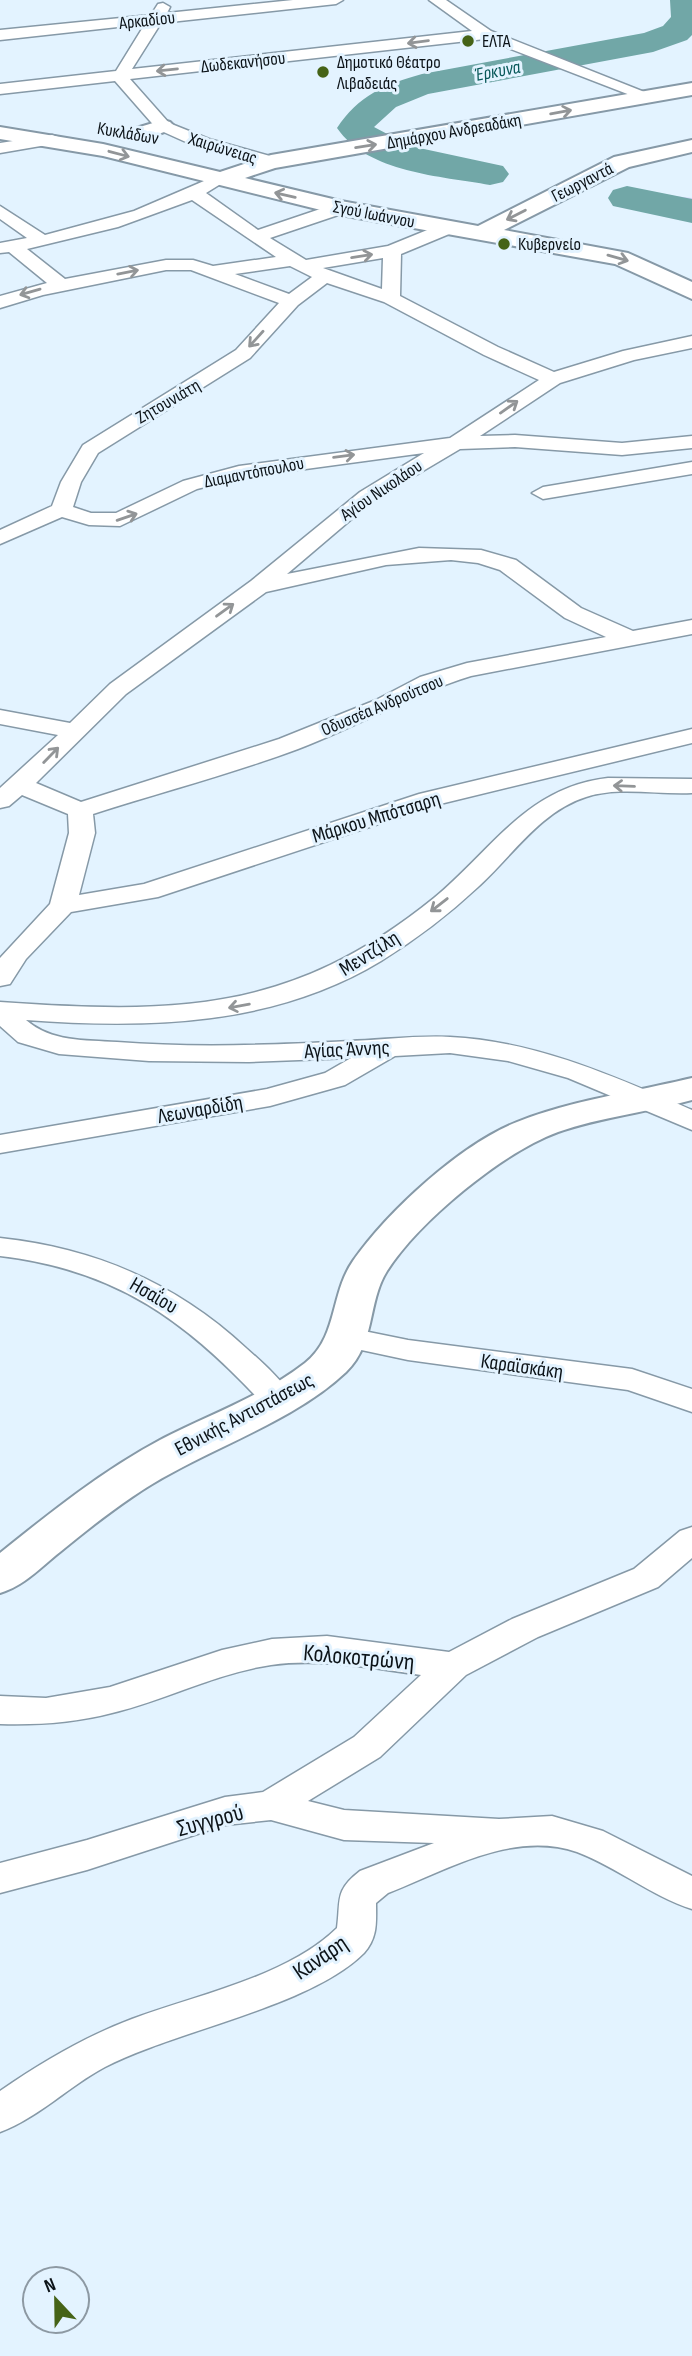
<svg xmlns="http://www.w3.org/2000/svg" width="692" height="2356" font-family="'Sofia Sans Condensed',sans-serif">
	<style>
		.green { fill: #d3d4f7 }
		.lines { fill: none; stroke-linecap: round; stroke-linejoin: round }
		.river { fill: #71a7a7; fill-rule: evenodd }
		.street-casing { stroke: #8699a7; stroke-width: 3 }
		.secondary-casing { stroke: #8699a7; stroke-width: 4 }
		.street { fill: #fff; fill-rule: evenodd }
		.secondary { fill: #fff; fill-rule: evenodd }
		.oneway { stroke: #929597 }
		.poi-dot { fill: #456317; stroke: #e3f3ff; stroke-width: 2.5 }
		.labels { text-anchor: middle; stroke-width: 6; stroke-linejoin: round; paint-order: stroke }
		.far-street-label { font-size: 18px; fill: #0c1318; stroke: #e3f3ff }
		.far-poi-label { font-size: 18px; fill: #0c1318; stroke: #e3f3ff; text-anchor: start }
		.far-water-label { font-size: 19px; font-style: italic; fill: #09595a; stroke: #e3f3ff }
		.street-label { font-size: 21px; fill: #0c1318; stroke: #e3f3ff }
		.near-street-label { font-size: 24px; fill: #0c1318; stroke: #e3f3ff }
	</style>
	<rect width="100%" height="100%" fill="#e3f3ff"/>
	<polygon class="green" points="622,190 692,198 692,210 616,194"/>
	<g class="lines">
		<g class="river">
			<path d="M670,0H692V35L687,40L653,52L428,94L396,107L374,127L410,146L503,166L509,174L503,182L490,185C441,176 368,173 337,128C358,96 385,84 422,74L644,33L663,26L671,17Z"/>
			<polygon points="627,186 692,199 692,223 613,206 608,198 613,190"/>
		</g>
		<g class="street-casing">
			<g id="street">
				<polygon points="293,0 343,0 336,4 161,23 132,69 472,31 429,0 446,0 491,31 657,97 655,100 643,100 485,39 130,79 169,123 209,139 277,158 279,162 277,166 271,167 197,147 157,129 115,81 0,94 0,84 116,71 145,24 0,40 0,30 151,15 158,4 163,3 170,7 167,13"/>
				<polygon points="52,135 58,137 58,143 0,153 0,143"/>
				<path d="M218,175L227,180L206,193L258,230L335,204H347L350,208L347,212L270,238L306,260L388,246L442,224H454L457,228L454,232L401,254L400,296L498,347L554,372L623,351L692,336V348L634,360L560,383L480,436L515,435L622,443L692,436V448L622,455L515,447L460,449L374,500L287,574L419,548L481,550L516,560L581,608L633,631L692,620V634L471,676C412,694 356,727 298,749C231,774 161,792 93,814L95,833L79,895L144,884L419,794L692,729V743L436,805L158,897L71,912L26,959L10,984L0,986V958L50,904L69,833L68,814L22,795L9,806L0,808V788L58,735L0,724V710L70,723L110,684L251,581L360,492L424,453L240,478L197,489L120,526L89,525L62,517L0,544V530L52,506L61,482L83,445L236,350L279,303L191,270H166L43,295L0,308V296L47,283L9,252L0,253V243L27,238L0,219V206L45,235L134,211ZM192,200L276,257L213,266L193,260H166L65,279L27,249L118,227ZM383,258L382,289L323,268ZM290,266L312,277L289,294L235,274ZM327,283L384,302L484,355L539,380L450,438L239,466L183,481L116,513H91L73,507L81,482L98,453L250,358L298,305ZM451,560L478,563L500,570L565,618L606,637L467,663L420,677L376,700L279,739L81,802L36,783L126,694L266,592L386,565Z"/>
				<polygon points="692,462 692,474 543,499 532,493 543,487"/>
				<path d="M608,778L692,779V793C658,795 619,786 586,797C541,811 512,856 478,887C448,915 415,940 381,961C274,1026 148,1029 26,1020C51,1042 85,1040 117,1042C194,1048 272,1045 350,1041C383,1040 417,1035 450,1037C536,1041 615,1077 692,1110V1130L568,1078L508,1061L450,1053L395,1056L345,1085L270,1106L0,1153V1135L267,1089L325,1073L351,1058L249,1062L149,1061L59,1054L18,1042L0,1026V1002C175,1014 291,1014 434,898C492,850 527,787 608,778Z"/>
				<path d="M0,1238C95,1248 176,1283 246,1348C263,1363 282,1380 294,1399L290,1407L278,1410L266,1407C188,1322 118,1270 0,1256Z"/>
				<polygon points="349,1328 408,1340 632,1369 692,1389 692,1412 628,1390 408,1360 338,1345 333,1338 338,1331"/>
				<path d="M692,1527V1558L658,1587L538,1637L466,1675L380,1757L308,1801L344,1810L499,1819L552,1816L603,1831L692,1876V1909C651,1896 617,1867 577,1852C513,1830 447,1870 388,1893L376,1903C376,1922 378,1937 364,1953C310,2007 176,2030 105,2067C69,2086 38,2118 0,2132V2091C42,2062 84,2037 132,2019C196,1995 287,1977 337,1928C341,1900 334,1891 360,1871L434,1843L344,1840L271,1820L225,1825L87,1870L0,1893V1863L87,1840L225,1797L263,1792L354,1737L421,1675C371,1668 321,1658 271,1665C216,1673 166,1700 112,1713C74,1723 39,1725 0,1724V1696L46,1698L110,1687L222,1650L272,1639L327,1636L449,1652L512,1619L634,1569L680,1531Z"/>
			</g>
		</g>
		<g class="secondary-casing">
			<g id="secondary">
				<polygon points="692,83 692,95 275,168 245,178 341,201 478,226 614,157 692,140 692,152 629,167 504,230 628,253 692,282 692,299 615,264 341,215 103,156 0,139 0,127 103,144 220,172 271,155"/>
				<polygon points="163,120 170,122 174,126 170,130 141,140 130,134 133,129"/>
				<path d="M692,1078V1100C648,1112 601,1117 558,1132C503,1152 419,1221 387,1271C367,1303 376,1343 346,1372C289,1426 198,1451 132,1497C107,1514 83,1533 60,1552C41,1567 24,1586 0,1593V1553C51,1512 102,1471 160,1440C208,1415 261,1397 305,1363C338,1337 330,1294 353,1261C388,1211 461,1144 517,1122C573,1100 634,1092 692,1078Z"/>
			</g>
		</g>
		<use href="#street" class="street"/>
		<use href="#secondary" class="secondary"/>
	</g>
	<defs><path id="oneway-shaft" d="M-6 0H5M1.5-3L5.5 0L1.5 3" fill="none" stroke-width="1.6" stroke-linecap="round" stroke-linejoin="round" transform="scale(1.75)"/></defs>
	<g class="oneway">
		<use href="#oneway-shaft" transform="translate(418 42) rotate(173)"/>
		<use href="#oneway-shaft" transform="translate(167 70) rotate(174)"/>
		<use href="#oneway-shaft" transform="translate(561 112) rotate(-10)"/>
		<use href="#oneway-shaft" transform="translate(366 146) rotate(-9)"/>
		<use href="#oneway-shaft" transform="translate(119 154) rotate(15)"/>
		<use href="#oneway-shaft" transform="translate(285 195) rotate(-167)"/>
		<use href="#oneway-shaft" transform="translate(516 215) rotate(153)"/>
		<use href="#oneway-shaft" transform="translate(362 256) rotate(-9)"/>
		<use href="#oneway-shaft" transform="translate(618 258) rotate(16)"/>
		<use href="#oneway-shaft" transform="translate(128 272) rotate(-11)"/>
		<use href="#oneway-shaft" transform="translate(30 292) rotate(164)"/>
		<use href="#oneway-shaft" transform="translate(256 339) rotate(132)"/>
		<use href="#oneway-shaft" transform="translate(509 407) rotate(-35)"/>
		<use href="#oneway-shaft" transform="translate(344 456) rotate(-7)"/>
		<use href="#oneway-shaft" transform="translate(127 517) rotate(-19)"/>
		<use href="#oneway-shaft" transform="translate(225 610) rotate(-36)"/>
		<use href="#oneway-shaft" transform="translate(51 755) rotate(-46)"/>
		<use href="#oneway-shaft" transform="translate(624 786) rotate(-178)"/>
		<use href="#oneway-shaft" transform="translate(439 905) rotate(142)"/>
		<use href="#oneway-shaft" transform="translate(239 1006) rotate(170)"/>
	</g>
	<g class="poi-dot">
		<circle cx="468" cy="41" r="7"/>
		<circle cx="323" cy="72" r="7"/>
		<circle cx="504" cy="244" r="7"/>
	</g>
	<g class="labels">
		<g class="far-street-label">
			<text transform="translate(147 20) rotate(-6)" y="6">Αρκαδίου</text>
			<text transform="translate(243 62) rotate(-6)" y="6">Δωδεκανήσου</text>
			<text transform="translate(454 131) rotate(-10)" y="6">Δημάρχου Ανδρεαδάκη</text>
			<text transform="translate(128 133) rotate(10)" y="6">Κυκλάδων</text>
			<text transform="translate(223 148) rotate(17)" y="6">Χαιρώνειας</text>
			<text transform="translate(582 182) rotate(-27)" y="6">Γεωργαντά</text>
			<text transform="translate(374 214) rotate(11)" y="6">Σγού Ιωάννου</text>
			<text transform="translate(168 401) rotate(-30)" y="6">Ζητουνιάτη</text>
			<text transform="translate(254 472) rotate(-11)" y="6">Διαμαντόπουλου</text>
			<text transform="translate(381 490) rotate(-34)" y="6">Αγίου Νικολάου</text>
			<text transform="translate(382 705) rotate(-23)" y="6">Οδυσσέα Ανδρούτσου</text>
		</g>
		<g class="far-poi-label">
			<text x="482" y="47">ΕΛΤΑ</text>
			<text x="337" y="68">Δημοτικό Θέατρο<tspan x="337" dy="21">Λιβαδειάς</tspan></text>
			<text x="518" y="250">Κυβερνείο</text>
		</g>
		<g class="far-water-label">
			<text transform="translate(497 70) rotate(-11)" y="7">Έρκυνα</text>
		</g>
		<g class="street-label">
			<text transform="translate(376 817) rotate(-17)" y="7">Μάρκου Μπότσαρη</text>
			<text transform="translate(369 953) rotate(-32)" y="7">Μεντζίλη</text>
			<text transform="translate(347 1049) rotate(-3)" y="7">Αγίας Άννης</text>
			<text transform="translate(200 1109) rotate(-10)" y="7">Λεωναρδίδη</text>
			<text transform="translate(154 1295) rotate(30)" y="7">Ησαΐου</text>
			<text transform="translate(522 1366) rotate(8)" y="7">Καραϊσκάκη</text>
			<text transform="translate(244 1414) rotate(-28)" y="7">Εθνικής Αντιστάσεως</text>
		</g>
		<g class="near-street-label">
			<text transform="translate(359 1657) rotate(5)" y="8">Κολοκοτρώνη</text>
			<text transform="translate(210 1820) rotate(-15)" y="8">Συγγρού</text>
			<text transform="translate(320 1957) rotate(-34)" y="8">Κανάρη</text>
		</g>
	</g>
	<g transform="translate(56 2300) rotate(338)"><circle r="33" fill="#e3f3ff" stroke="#8d99a3" stroke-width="2"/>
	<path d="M0-5L12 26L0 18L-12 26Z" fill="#456317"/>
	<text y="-10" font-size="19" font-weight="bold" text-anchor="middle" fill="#0c1318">N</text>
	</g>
</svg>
